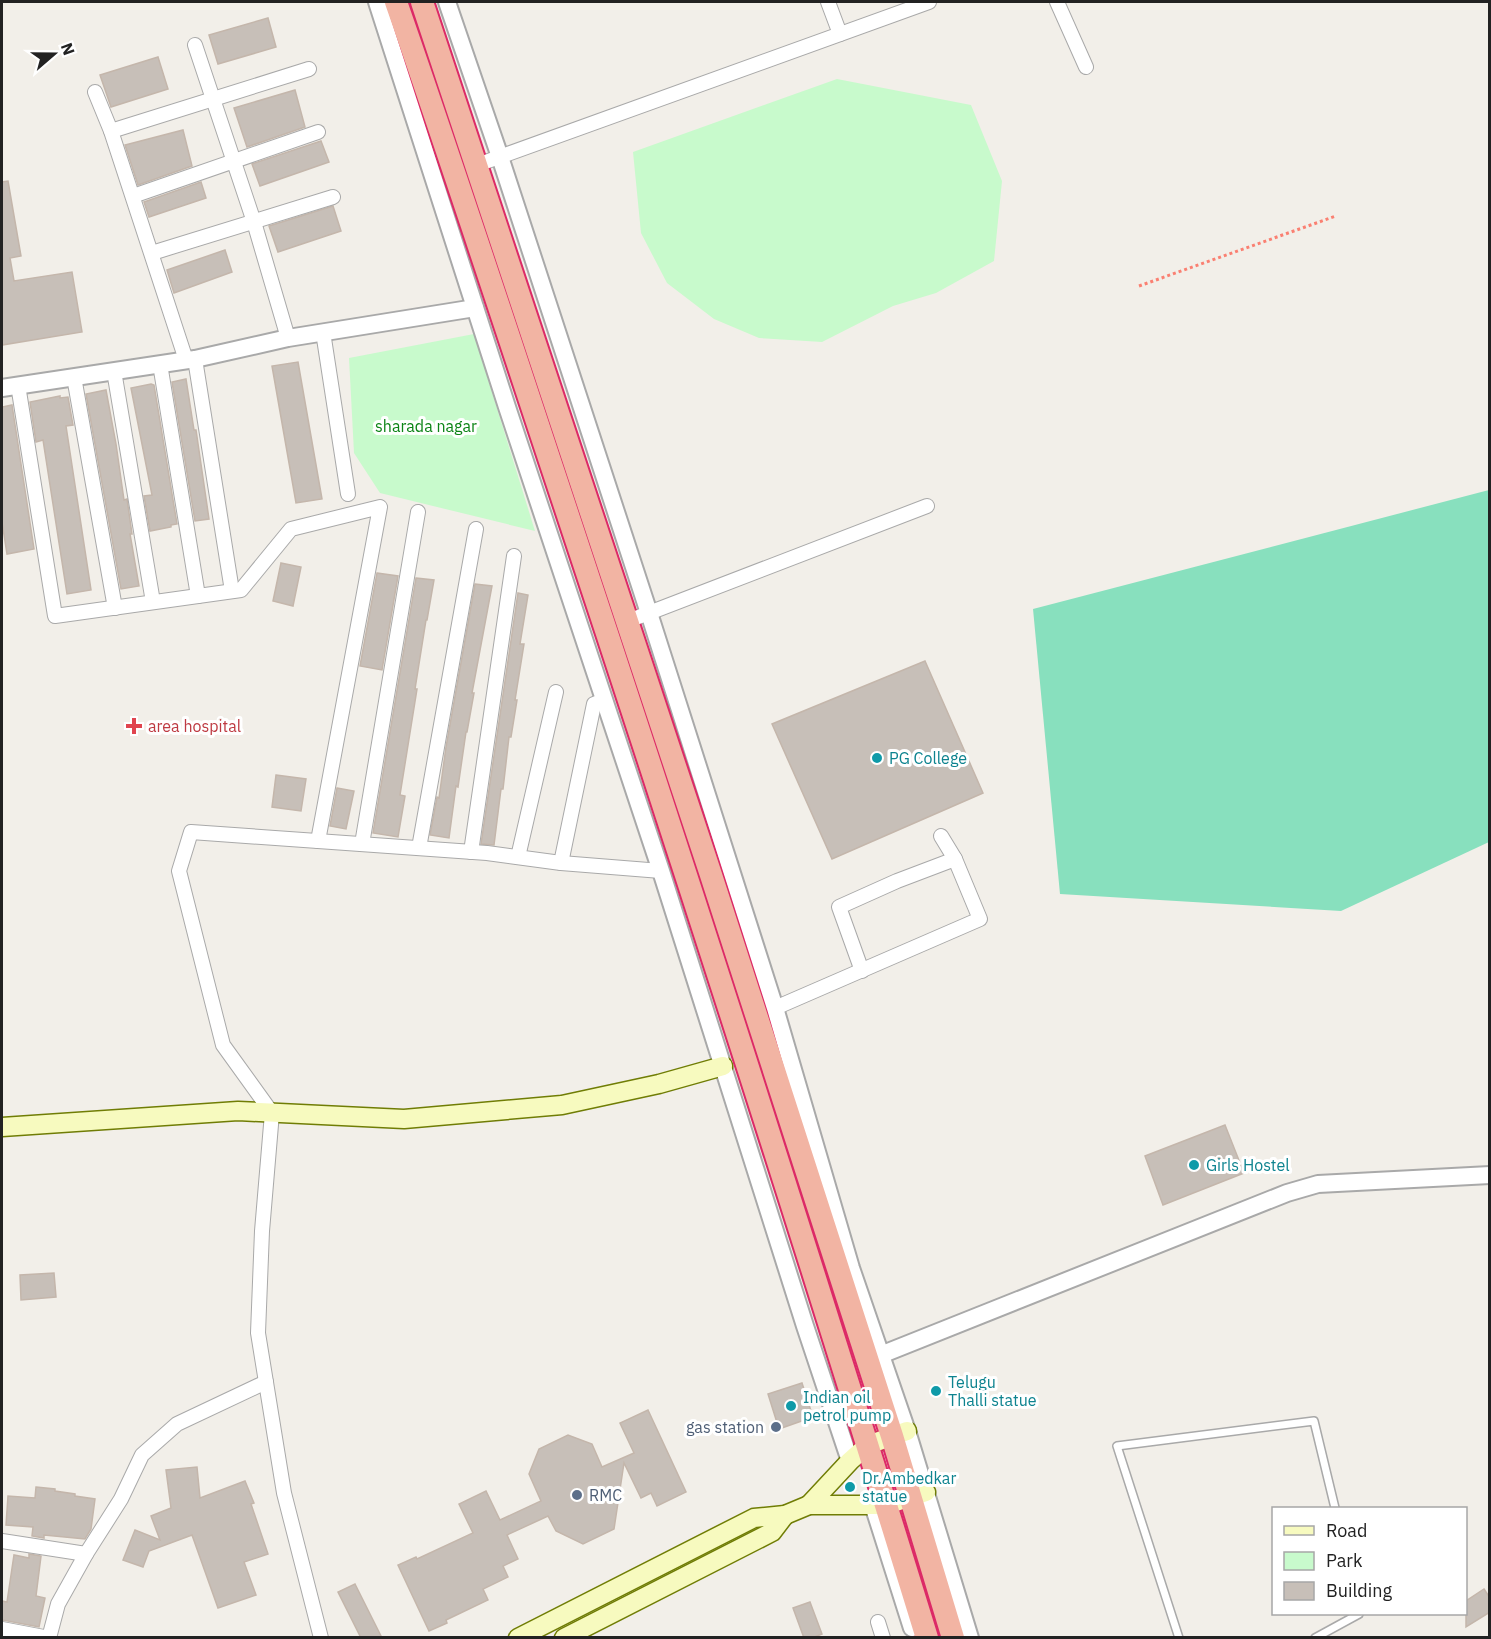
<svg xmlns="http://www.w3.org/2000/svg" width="1491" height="1639" font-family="'IBM Plex Sans',sans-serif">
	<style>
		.park { fill: #c8facc }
		.pitch { fill: #88e0be }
		.building { fill: #c7bfb8; stroke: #c4b6ab; stroke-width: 1.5 }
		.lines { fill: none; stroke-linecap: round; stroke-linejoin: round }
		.service-casing { stroke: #a9a9a9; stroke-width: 10 }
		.minor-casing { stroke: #a9a9a9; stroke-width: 16 }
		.tertiary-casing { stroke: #a9a9a9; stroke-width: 20 }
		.secondary-casing { stroke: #707d05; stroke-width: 21 }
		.trunk-casing { stroke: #dc2a67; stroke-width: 26 }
		.path { stroke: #fa8072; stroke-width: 3; stroke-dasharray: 3 3; stroke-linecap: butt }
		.service { stroke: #fff; stroke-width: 7 }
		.minor { stroke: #fff; stroke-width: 14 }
		.tertiary { stroke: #fff; stroke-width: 16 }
		.secondary { stroke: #f7fabf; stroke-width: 18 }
		.trunk { stroke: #f2b4a3; stroke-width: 22 }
		.health-dot { fill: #e0444e; stroke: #fff; stroke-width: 2 }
		.culture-dot { fill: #0f9aa8; stroke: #fff; stroke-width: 2 }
		.service-dot { fill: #5c6f8a; stroke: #fff; stroke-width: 2 }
		.labels { text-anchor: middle; stroke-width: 6; stroke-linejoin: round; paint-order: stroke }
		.park-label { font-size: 16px; fill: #0c8416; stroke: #fff }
		.health-label { font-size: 16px; fill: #be3a42; stroke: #fff; text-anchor: start }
		.culture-label { font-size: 16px; fill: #0d838f; stroke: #fff; text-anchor: start }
		.service-label { font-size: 16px; fill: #4e5e75; stroke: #fff; text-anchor: end }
	</style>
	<rect width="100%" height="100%" fill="#f2efe9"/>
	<g class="park">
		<polygon points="837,79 971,105 1002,181 994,261 936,293 893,306 822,342 759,338 714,319 667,283 641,233 633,152"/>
		<polygon points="474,334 535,531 380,493 354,453 349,358"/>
	</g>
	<polygon class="pitch" points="1489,490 1489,842 1341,911 1060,894 1033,609"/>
	<g class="building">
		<polygon points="268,18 276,47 218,64 209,35"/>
		<polygon points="158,57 168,89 111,107 100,75"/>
		<polygon points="295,90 305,127 247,147 234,108"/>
		<polygon points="183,130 192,166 138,185 125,145"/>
		<polygon points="321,141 329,162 260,186 252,164"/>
		<polygon points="8,181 21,256 10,258 14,281 72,272 82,332 2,345 2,182"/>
		<polygon points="201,182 206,198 149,217 144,202"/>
		<polygon points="333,206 341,231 278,252 269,226"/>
		<polygon points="225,250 232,272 174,293 167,270"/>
		<polygon points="298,362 322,499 296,503 272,366"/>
		<polygon points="186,379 194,430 196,430 209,519 195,521 172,382"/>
		<polygon points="151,384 154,385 177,524 171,525 171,527 150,531 144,496 152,495 131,388"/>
		<polygon points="106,390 116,444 124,500 127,499 132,534 130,534 139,586 121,589 86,394"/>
		<polygon points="60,396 60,398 68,397 73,425 66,426 91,590 67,594 43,440 36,442 30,402"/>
		<polygon points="12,405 34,549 7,554 2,522 2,407"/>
		<polygon points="281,563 301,567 293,606 273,601"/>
		<polygon points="377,573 398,576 382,670 360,666"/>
		<polygon points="416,578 434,580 427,620 426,620 415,689 417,689 400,795 405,796 398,837 373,833"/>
		<polygon points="475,584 492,586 472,693 474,693 467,732 466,732 458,787 456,786 449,838 430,835 437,797 439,798 446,747"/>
		<polygon points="518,593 528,595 520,644 524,644 515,700 517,700 511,737 509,737 503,789 501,789 494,845 481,844"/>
		<polygon points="925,661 983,793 832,859 772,724"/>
		<polygon points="276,775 306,779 301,811 272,807"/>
		<polygon points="337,788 354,791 346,829 330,826"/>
		<polygon points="1225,1125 1244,1173 1163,1205 1145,1156"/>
		<polygon points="54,1273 56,1297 21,1300 20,1275"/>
		<polygon points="802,1383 813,1417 779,1429 768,1394"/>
		<polygon points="648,1410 686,1492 657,1506 651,1493 641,1498 624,1463 614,1529 583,1544 556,1531 548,1516 507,1535 518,1559 503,1566 508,1577 483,1589 488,1600 446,1620 447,1623 429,1631 398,1565 416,1557 417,1559 473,1533 459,1504 486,1491 500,1520 541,1501 529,1474 539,1449 568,1435 592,1444 602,1467 634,1453 620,1423"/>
		<polygon points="197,1467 200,1498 245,1481 254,1503 251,1504 268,1554 244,1562 256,1595 218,1608 192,1535 149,1551 143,1567 123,1560 135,1530 160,1540 151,1516 171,1508 166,1470"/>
		<polygon points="36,1487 55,1489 55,1491 75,1494 75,1496 95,1499 91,1529 85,1539 44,1535 44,1538 32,1536 33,1527 6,1525 8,1496 35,1498"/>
		<polygon points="29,1554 41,1556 36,1596 45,1598 39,1627 2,1620 2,1601 7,1602 14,1555 29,1558"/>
		<polygon points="355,1584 382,1638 361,1638 338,1592"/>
		<polygon points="1484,1589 1490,1598 1490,1612 1466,1627 1466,1601"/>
		<polygon points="810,1602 822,1634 812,1638 804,1638 793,1608"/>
	</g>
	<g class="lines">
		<g class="service-casing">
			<g id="service">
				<polyline points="1179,1638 1117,1446 1314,1421 1335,1508"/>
				<polyline points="1315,1638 1359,1614"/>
			</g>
		</g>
		<g class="minor-casing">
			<g id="minor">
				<polyline points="828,2 840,34"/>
				<polyline points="1057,2 1086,67"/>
				<polyline points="195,45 254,222 288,338"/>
				<polyline points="95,92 111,131 186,360"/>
				<polyline points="111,131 309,69"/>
				<polyline points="477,165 929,2"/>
				<polyline points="133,196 318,132"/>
				<polyline points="152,253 333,197"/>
				<polyline points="323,332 348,494"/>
				<polyline points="195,359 232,591"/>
				<polyline points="160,364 198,596"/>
				<polyline points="114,371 153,602"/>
				<polyline points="74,377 115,608"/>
				<polyline points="18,385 55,616 241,590 291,529 380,507 318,841"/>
				<polyline points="628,621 927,506"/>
				<polyline points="362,844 418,512"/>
				<polyline points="419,848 476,529"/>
				<polyline points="471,852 514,556"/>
				<polyline points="518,857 556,692"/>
				<polyline points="561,863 594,704 604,700"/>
				<polyline points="862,971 839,907 897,881 955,859"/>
				<polyline points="775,1008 980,919 955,859 941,836"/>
				<polyline points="2,1541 86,1554 58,1604 49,1638"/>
				<polyline points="86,1554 121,1499 142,1455 177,1424 266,1382"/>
				<polyline points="878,1622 883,1638"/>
				<polyline points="2,1629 49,1638"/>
				<polyline points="321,1638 284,1493 258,1333 262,1231 272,1113 223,1045 179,871 191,832 487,853 561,863 661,871"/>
			</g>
		</g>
		<g class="tertiary-casing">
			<g id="tertiary">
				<polyline points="377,2 507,407 661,871 805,1326 850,1461"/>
				<polyline points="447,2 500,157 649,613 775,1008 851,1268 907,1431 970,1638"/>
				<polyline points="2,388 195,359 288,338 475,308"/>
				<polyline points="873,1358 1287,1193 1318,1184 1490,1175"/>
				<polyline points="873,1505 912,1628"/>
			</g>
		</g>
		<g class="secondary-casing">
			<g id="secondary">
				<polyline points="2,1127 238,1111 404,1119 562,1105 659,1084 723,1066"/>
				<polyline points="809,1505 850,1461 868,1445 907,1431"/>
				<polyline points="518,1638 754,1518 785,1515 809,1505 887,1505 926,1492"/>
				<polyline points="564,1638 772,1532 785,1515"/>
			</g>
		</g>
		<g class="trunk-casing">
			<g id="trunk">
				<path d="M396,2C449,154 499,307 550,461C680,852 806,1244 927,1638"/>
				<polyline points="422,2 711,875 892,1436 953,1638"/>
			</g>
		</g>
		<polyline class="path" points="1139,286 1336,216"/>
		<use href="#service" class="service"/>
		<use href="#minor" class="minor"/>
		<use href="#tertiary" class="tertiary"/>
		<use href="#secondary" class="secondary"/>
		<use href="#trunk" class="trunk"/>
	</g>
	<path class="health-dot" d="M131 717h6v6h6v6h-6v6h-6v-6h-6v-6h6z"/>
	<g class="culture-dot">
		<circle cx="877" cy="758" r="6"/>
		<circle cx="1194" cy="1165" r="6"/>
		<circle cx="936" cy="1391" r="6"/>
		<circle cx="791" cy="1406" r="6"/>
		<circle cx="850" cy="1487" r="6"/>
	</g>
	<g class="service-dot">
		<circle cx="776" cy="1427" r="6"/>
		<circle cx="577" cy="1495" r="6"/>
	</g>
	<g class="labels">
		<g class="park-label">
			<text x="426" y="432">sharada nagar</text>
		</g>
		<g class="health-label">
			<text x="148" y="732">area hospital</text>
		</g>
		<g class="culture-label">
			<text x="889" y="764">PG College</text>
			<text x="1206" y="1171">Girls Hostel</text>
			<text x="948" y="1388">Telugu<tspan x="948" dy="18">Thalli statue</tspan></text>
			<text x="803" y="1403">Indian oil<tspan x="803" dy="18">petrol pump</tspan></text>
			<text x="862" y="1484">Dr.Ambedkar<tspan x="862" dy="18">statue</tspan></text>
		</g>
		<g class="service-label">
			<text x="764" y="1433">gas station</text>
			<text x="589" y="1501" text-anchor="start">RMC</text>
		</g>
	</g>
	<rect width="1491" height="1639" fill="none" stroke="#222222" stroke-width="6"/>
	<rect x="1272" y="1507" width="195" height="108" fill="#ffffff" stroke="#a7a7a7" stroke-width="1.5"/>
	<rect x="1284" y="1526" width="30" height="9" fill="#f7fabf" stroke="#a7a7a7" stroke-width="1.5"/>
	<text x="1326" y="1537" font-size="18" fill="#222222">Road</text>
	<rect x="1284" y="1552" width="30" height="18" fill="#c8facc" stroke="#a7a7a7" stroke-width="1.5"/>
	<text x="1326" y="1567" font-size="18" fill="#222222">Park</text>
	<rect x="1284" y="1582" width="30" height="18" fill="#c7bfb8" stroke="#a7a7a7" stroke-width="1.5"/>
	<text x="1326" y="1597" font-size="18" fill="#222222">Building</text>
	<g transform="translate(54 54) rotate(70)" stroke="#ffffff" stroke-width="4.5" paint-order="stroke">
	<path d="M0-4.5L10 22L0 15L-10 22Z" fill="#222222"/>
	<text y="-9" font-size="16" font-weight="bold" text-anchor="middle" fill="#222222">N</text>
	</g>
</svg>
